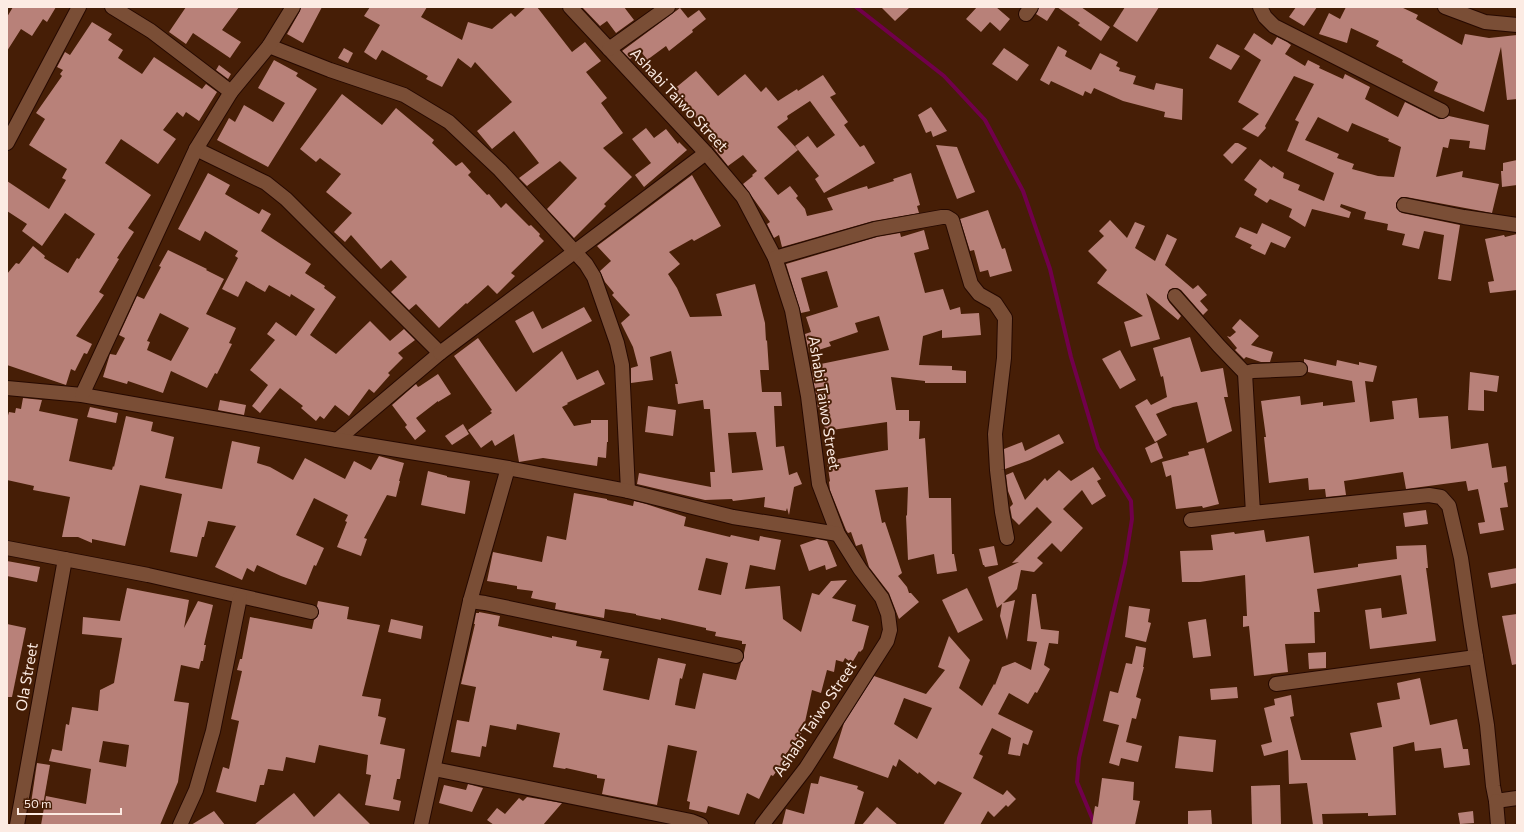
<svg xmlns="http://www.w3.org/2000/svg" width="1524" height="832" font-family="Commissioner,sans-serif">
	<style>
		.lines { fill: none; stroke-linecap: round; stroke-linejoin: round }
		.stream { stroke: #71004b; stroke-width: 4 }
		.building { fill: #b88179; fill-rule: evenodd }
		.minor-casing { stroke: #260900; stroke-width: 16 }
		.minor { stroke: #7a4e36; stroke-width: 14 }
		.labels { text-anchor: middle; stroke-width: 4; stroke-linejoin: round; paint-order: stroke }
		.street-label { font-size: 15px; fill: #fcebe3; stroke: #461e06 }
	</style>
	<rect width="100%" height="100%" fill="#461e06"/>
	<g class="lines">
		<polyline class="stream" points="856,7 944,76 985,120 1023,191 1050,269 1071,357 1098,448 1131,501 1132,519 1125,563 1079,758 1077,782 1095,825"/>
	</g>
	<g class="building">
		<polygon points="13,7 56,7 47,22 43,19 32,36 21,29 7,51 7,17"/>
		<polygon points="186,7 239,7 222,30 241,42 230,58 193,33 186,44 169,32"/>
		<polygon points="301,7 322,7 303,43 287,34 300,11"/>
		<polygon points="370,7 427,7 421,17 462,40 468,22 492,29 511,13 515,17 526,7 537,7 572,52 585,42 601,61 586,72 607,98 601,103 623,133 603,148 632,177 604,204 606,206 574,238 547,209 577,178 560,161 527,186 519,178 539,163 514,131 492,149 477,131 512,102 475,62 471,68 458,58 442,87 426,79 428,76 382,50 376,60 364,52 380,25 364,16"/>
		<polygon points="582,7 624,7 634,20 616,33 607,21 600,26"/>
		<polygon points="881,7 910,7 895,21"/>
		<polygon points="977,7 996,7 1010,19 1000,31 990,22 981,32 966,19"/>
		<polygon points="1039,7 1056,7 1047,21 1036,14"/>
		<polygon points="1057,7 1081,7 1110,27 1101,41 1078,25 1080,23"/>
		<polygon points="1125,7 1159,7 1137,42 1113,26"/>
		<polygon points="1296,7 1317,7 1304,26 1289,17"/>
		<polygon points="1346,7 1401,7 1418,15 1416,19 1462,45 1465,34 1489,38 1517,35 1517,99 1507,100 1501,47 1484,112 1434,91 1438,82 1402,62 1403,60 1376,46 1379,41 1351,28 1347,43 1319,34 1329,13 1340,19"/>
		<polygon points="680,8 688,18 699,10 706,19 692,30 693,32 669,51 666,46 647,60 640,50 630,59 622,51"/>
		<polygon points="92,22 112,34 108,40 123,50 118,58 142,74 154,57 202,89 206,84 217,92 199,121 186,112 183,117 177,112 163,130 176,139 158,164 121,139 105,163 151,195 128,228 134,232 117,258 119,259 99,292 104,295 76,336 92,344 87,354 84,353 75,371 71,369 66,385 7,365 7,274 16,263 19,264 33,246 45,256 44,258 68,273 77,258 79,259 95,234 65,213 42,246 22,231 27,224 7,211 7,181 49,209 66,180 62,178 67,169 29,145 45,119 36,113 62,76 60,74 63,70 57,67 65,52 70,55"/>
		<path d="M1254,33L1272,45L1277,37L1287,42L1291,45L1285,54L1305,66L1308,60L1320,66L1319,68L1343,79L1345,74L1370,87L1365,99L1398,117L1405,102L1439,119H1443L1449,116L1489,125L1485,150L1469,148L1470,141L1450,139L1448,148L1443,147L1436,177L1463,171L1462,177L1499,184L1492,213L1406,197H1401L1396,203V208L1402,213L1460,225L1451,281L1438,279L1444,235L1424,231L1419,249L1402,245L1405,234L1387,230L1388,224L1364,219L1366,212L1341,204L1340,207L1351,212L1349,218L1312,209L1305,227L1289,217L1292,209L1270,199L1267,203L1254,195L1257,189L1244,180L1260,159L1272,168L1273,166L1284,173L1283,178L1300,185L1298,190L1324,201L1334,173L1287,151L1299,122L1295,120L1314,84L1294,76L1265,126L1266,128L1258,137L1242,129L1259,114L1238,102L1261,60L1244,49ZM1318,117L1348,132L1352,123L1389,139L1388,141L1401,147L1394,177L1378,176L1352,169L1354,164L1337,158L1339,154L1305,140Z"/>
		<polygon points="1217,44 1240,56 1231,70 1209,58"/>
		<polygon points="1058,46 1067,51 1065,56 1091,70 1100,53 1118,62 1116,66 1120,68 1119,71 1136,76 1133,84 1154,90 1156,83 1183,89 1182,120 1164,117 1165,112 1123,101 1094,88 1091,94 1085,91 1083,96 1051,81 1049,85 1040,80"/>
		<polygon points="344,48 353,53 348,63 338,58"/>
		<polygon points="1004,48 1029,65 1017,81 992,64"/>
		<polygon points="274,60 298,73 296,76 317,89 268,167 217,140 229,118 235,122 244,105 273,122 285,103 258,88"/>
		<polygon points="219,65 231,74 228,79 216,70"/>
		<polygon points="696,71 718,96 745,74 761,92 766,87 778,101 797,89 798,91 823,75 836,94 830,97 848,122 844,125 860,147 864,145 875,163 824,193 815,179 819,176 795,146 808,136 817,148 835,135 810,101 787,116 788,119 777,127 798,150 764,178 778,195 790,186 798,196 796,198 805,209 807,216 833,210 827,198 867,186 868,189 894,181 893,179 911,173 920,205 917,206 919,213 873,221 782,247 779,235 774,238 767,224 770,222 743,184 753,176 752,175 757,171 743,155 728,166 712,146 717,142 685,105 683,106 675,97 677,95 673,90"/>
		<polygon points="342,94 382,125 396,108 434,140 432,143 456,166 462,162 471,172 468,175 487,195 489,194 501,208 506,203 529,226 531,225 540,234 539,236 544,241 511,273 515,276 497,294 488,285 467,304 466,303 439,328 416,304 409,310 391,292 407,277 391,260 381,269 351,235 345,242 334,232 352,213 326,192 341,174 320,158 316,162 300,149"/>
		<polygon points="931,107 947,131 933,137 931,131 926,133 918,115"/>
		<polygon points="646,128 654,138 666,129 678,144 679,142 687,150 644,187 635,175 651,163 632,139"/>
		<polygon points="1235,143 1238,143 1247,148 1232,164 1223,155"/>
		<polygon points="936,145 957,147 975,192 957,199"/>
		<polygon points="1517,160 1517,185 1502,187 1501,171 1503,171 1503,163"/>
		<polygon points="208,173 230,185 225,194 259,214 262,209 271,214 261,231 311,264 305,273 325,286 324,288 336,297 310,335 336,354 370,321 390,341 404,329 415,340 398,353 403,358 388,373 390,375 374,393 369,389 349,416 335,405 324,419 320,416 316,421 301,408 303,406 280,388 260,413 252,406 268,385 250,370 275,340 267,334 276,322 296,336 315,309 291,294 290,297 269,285 265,292 246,281 238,297 222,289 238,258 235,256 238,251 205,231 200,241 178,229"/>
		<path d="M692,175L721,226L694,241L692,239L669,252L680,264L668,274L677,288L690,317L722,316L716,294L755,284L765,323L766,341L767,340L769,370H760L762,392H781L782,406H774L776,447L784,446L789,475L797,472L802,484L794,487L789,515L787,508L786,511L764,507L765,497L733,501L732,499L705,500L637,484L639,473L711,487L710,472H715L710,409H704L703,400L678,404L675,384H678L671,351L650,357L653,380L631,383V368L638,366L633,347L621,323L630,315L612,295L614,293L605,282L600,271L611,261L597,246ZM756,432L763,470L732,473L728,433Z"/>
		<polygon points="988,210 1002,249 1005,248 1012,271 990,277 988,270 980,272 974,250 970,251 960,219"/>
		<polygon points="1110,220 1127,238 1135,222 1145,226 1135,248 1155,261 1167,234 1177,239 1165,265 1193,289 1198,285 1207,295 1200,301 1208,310 1203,315 1181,290 1177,288 1173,288 1169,290 1167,297 1169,302 1181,316 1178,320 1146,293 1160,339 1131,347 1124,322 1143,316 1097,283 1107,270 1088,251 1104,236 1099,231"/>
		<polygon points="1262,223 1291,237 1285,248 1271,242 1265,255 1250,248 1252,245 1235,237 1240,227 1257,234"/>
		<polygon points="924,230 929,249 914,253 925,293 943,289 950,310 960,307 961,314 979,313 981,335 942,338 942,330 923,336 919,365 952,366 952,370 966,371 966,383 925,383 925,381 891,377 896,410 909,410 909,421 920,421 919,439 925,438 929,498 951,498 952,554 954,554 957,571 937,574 934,554 908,560 906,516 907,515 908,487 875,490 882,523 885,522 902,573 898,576 907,587 909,593 911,593 919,602 899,619 889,593 869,567 862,544 856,546 851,532 848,533 846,530 830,490 829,482 830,481 827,461 888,450 887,422 825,431 822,408 818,409 811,366 889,350 879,316 855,323 858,332 829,342 831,346 809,353 805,334 811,332 806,317 838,307 827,271 801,278 810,311 801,313 786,264 877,237 900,233 901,237"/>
		<polygon points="1517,234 1517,290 1490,293 1488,282 1494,281 1485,239 1504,235 1505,237"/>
		<path d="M168,250L207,269L206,270L224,279L206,314L236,328L229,343L232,344L217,374L215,373L207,388L171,371L163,393L128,381L127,384L103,377L110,354L116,355L125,338L119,335L137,296L144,299L161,267L159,266ZM160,313L189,328L171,361L147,350L150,342L147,341Z"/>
		<polygon points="584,307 592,321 533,353 515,321 533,311 542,329"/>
		<polygon points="1240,319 1259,336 1251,345 1273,352 1270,362 1261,362 1246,357 1244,359 1235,350 1237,348 1227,336 1230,337 1236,332 1232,328"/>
		<polygon points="1190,337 1201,372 1223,368 1228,397 1224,397 1232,431 1207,443 1197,402 1173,407 1156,414 1167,435 1155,442 1135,406 1147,399 1151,405 1167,397 1163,376 1161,377 1153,348"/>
		<polygon points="478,338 516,392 562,351 577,380 598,370 605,384 567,403 568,404 562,407 574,426 591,423 591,420 608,420 608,442 607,442 606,458 598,457 597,466 543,458 519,462 514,434 495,446 492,440 481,448 468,430 492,413 490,411 492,410 454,356"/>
		<polygon points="1120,350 1136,380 1120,389 1102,359"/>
		<polygon points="1304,359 1336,366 1337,360 1359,365 1359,362 1377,366 1373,382 1365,381 1370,422 1394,419 1392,401 1417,398 1419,418 1448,416 1451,449 1488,443 1492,468 1506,466 1508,482 1504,483 1508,507 1500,508 1504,530 1480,534 1478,523 1485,522 1478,489 1468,491 1466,481 1406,489 1403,472 1344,481 1346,495 1326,497 1325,489 1309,490 1308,478 1269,483 1264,437 1266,437 1261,401 1300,396 1301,405 1323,402 1323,406 1355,402 1352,381 1308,372 1308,368 1304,362"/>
		<polygon points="1470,372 1499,376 1497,392 1484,390 1484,411 1468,410"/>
		<polygon points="438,374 451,394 438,402 438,401 416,418 426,431 415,440 405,427 407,425 392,405 416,384 418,387 420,386"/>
		<polygon points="23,398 42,400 39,411 78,419 69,461 112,470 113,466 114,467 126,416 153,422 151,431 174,437 165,478 222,489 232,441 260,447 257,463 270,467 293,480 305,458 345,479 354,461 371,470 379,456 404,463 399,481 400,481 396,497 387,495 364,538 367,539 361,556 337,547 347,522 345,521 348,515 314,498 296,535 324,548 316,566 314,565 306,585 281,576 257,565 254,572 247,568 242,580 215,567 236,526 208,521 204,537 202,537 197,557 170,552 182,494 140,485 125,546 92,539 92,543 78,537 62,537 70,497 33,490 34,486 7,480 7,419 9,412 15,413 16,408 21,409"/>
		<polygon points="220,400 246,405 244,415 218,410"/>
		<polygon points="648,406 676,410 673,436 645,432"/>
		<polygon points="90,407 118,413 116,423 87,417"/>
		<polygon points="463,424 469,434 452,445 445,436"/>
		<polygon points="1059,434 1064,443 1030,460 1005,469 1004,449 1022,442 1025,451"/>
		<polygon points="1157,442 1163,458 1151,463 1145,448"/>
		<polygon points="1204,448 1219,504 1203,508 1202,506 1176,509 1171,475 1166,477 1162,462 1189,455 1188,452"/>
		<polygon points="1093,467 1101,479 1097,481 1106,496 1092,505 1082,490 1063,509 1083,528 1061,552 1052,543 1037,558 1043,563 1034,572 1021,570 1017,589 1003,603 1015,600 1007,640 1000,616 1002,604 997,608 988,577 1019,562 1012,563 1052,522 1037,507 1019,525 1012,518 1010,507 1013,504 1008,491 1006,475 1013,472 1025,500 1045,478 1047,481 1059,470 1071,481"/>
		<polygon points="428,471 447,476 447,477 470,481 465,514 421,505"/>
		<path d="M574,493L607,499V500L633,506L634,501L646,504L686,517L684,526L730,537L731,535L759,541L760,536L781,540L775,570L750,565L745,589L780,586L783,619L801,632L812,593L819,595L831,581L847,580L832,598L856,605L852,621L869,626L863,649L860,652L859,651L852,663L845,658L843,662L836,660L834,672L827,670L821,693L812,690L803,731L786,754L788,756L773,776L771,775L759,799L747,793L739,815L708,806L706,813L689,809L690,802L687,801L697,751L668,745L657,805L602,794L605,779L597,778V775L566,768L565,769L553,767L560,733L517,724L516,730L490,725L486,747L482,746L480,757L451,752L457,720L469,722L476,687L461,684L475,624H474L476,613H479V612L500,616L498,626L552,638V636L577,641L576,646L602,651L600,658L609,659L603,690L649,700L658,658L686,664L682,679L680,678L675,705L695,709L703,673L736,680L741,663L744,657V653L746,644H742V641L715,636L716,632L706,630V628L661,618V620L636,615V614L605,609L604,618L555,609L556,603L531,598L533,591L517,589V586L487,581L493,552L542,562L547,536L566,540ZM706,558L728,563L721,595L698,590Z"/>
		<polygon points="1426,510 1428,524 1405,527 1403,513"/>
		<polygon points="1264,530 1266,542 1309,536 1314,573 1358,567 1358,564 1397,559 1396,546 1426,545 1428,568 1426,568 1436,641 1370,649 1365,610 1381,608 1382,618 1407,614 1401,575 1317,589 1320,612 1314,612 1315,643 1285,644 1288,672 1254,676 1249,626 1243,627 1243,616 1247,616 1245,575 1200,582 1182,582 1180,551 1213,550 1211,535 1234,532 1235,534"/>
		<polygon points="817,539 827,541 837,566 826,570 825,565 809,571 800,545"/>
		<polygon points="994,546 998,565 985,567 984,565 983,565 979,549"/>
		<polygon points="7,561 40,567 37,582 7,576"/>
		<polygon points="1517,568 1517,583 1491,588 1488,573"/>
		<path d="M127,588L189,600L184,628L198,601L213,605L204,645H206L203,661H201L199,669L181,665L174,701L189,703L178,782L160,825H41L46,796L86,804L91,769L49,761L52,749L62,751L66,724L69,725L72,707L98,711L100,690L114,683L122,638L82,634L83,617L120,621ZM103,741L129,745L126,767L99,762Z"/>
		<polygon points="967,588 983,620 958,633 942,600"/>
		<path d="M1032,594H1036L1041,629L1059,631L1058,644L1049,643L1044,665L1050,669L1037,693L1035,692L1028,704L1009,693L998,714L1033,731L1028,745L1023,743L1020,756L1008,754L1011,738L992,728L979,754L983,756L973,778L1003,795L1007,790L1016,799L1008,807L1006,805L994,817L988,811L980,825H943L962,793L938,781L935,785L919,772L918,774L899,759L896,767L893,765L888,778L833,758L844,723L874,676L926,694L945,670L938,667L949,636L970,660L959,688L982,706L994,684L995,685L1002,667L1015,662L1031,670L1037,642L1027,641ZM904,698L932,708L917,739L894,724Z"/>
		<polygon points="318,601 349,607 347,619 380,625 362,696 381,699 378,716 386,718 380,744 405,749 400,779 397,779 393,799 401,801 399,811 365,805 371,775 366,774 368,755 319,745 315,763 286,757 283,771 268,769 264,785 260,785 256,802 216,792 223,767 229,769 239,721 231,719 242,671 237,670 240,659 242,659 250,617 312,629 314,620 317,617 319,613 317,606"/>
		<polygon points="1129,606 1150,609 1148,622 1151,623 1146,642 1125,637"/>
		<polygon points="1517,614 1517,664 1512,665 1502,616"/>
		<polygon points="391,619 423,626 421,639 388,632"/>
		<polygon points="1206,619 1211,656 1193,658 1188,622"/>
		<polygon points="7,624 26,628 12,697 7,697"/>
		<polygon points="1136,646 1146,648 1143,667 1144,667 1136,697 1141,699 1136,719 1132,718 1126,742 1142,746 1138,762 1121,758 1119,766 1109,763 1119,725 1103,721 1110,691 1118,693 1126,663 1132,664"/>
		<polygon points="1326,652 1326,668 1309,669 1308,653"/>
		<polygon points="1420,678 1430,725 1457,719 1463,749 1468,749 1470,765 1444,768 1441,748 1415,751 1414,742 1393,747 1396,815 1368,816 1368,813 1322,814 1323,825 1313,825 1307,783 1289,784 1288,750 1264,756 1261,745 1272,742 1264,708 1275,705 1274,699 1291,695 1294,716 1290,717 1301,760 1356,760 1350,733 1382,727 1377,703 1400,699 1397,683"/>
		<polygon points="1237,687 1238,698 1211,700 1210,689"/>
		<polygon points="1179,736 1216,740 1213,772 1175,768"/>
		<polygon points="37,763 50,765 43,805 31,803"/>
		<polygon points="820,776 858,786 857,789 864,792 854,825 782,825 786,809 804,814 811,783 818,784"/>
		<polygon points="1102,778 1134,782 1133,800 1140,801 1135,825 1092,825 1095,806 1098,807"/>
		<polygon points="468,784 483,788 472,812 439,803 444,785 466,790"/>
		<polygon points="1280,785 1281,825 1252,825 1251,786"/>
		<polygon points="294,793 314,817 339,793 371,825 254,825"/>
		<polygon points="527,797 562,803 543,825 494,825 487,820 497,808 505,814 519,798 523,801"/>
		<polygon points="877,807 898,825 862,825"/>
		<polygon points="1211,810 1212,825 1188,825 1188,811"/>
		<polygon points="214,811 225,825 191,825"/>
		<polygon points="1473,811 1474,823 1460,824 1458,813"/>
	</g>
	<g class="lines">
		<g class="minor-casing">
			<g id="minor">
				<polyline points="570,7 706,153 743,197 775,258 792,310 808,396 819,484 838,534 860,569 882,598 888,614 890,630 887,641 806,768 762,825"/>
				<polyline points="1260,7 1265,17 1274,26 1442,111"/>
				<polyline points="1445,7 1485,22 1517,25"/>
				<polyline points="1026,14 1031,7"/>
				<polyline points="269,46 330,70 404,95 449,122 500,170 586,264 594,277 617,343 622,365 628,491"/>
				<polyline points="609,49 668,7"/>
				<polyline points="231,92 269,46 293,7"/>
				<polyline points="7,143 79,7"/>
				<polyline points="196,149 266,183 286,199 440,353 337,440"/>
				<polyline points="1404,205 1464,217 1517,225"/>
				<polyline points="775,258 875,229 942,217 947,217 952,220 971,284 979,294 995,303 1005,318 1004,358 995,434 997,470 1002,512 1007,538"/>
				<polyline points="1175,296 1219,346 1245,373"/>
				<polyline points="440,353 706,153"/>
				<polyline points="1300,369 1253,371 1245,373 1253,513 1429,495 1441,497 1449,506 1461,558 1471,626 1487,725 1493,786 1496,801 1517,798"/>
				<polyline points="7,388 82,395 337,440 508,468 628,491 733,517 838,534"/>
				<polyline points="82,395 196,149 231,92 151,31 112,7"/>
				<polyline points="1191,520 1253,513"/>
				<polyline points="7,548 148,575 311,612"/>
				<polyline points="470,601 485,603 736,656"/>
				<polyline points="1276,684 1476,657"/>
				<polyline points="434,769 691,821 701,825"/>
				<polyline points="1496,801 1498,825"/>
				<polyline points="17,825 65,559"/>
				<polyline points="180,825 196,790 213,731 240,597"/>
				<polyline points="421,825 470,601 508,468"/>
			</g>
		</g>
		<use href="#minor" class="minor"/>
	</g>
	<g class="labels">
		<g class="street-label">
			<text transform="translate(679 100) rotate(47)" y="5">Ashabi Taiwo Street</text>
			<text transform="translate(824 403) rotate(81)" y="5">Ashabi Taiwo Street</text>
			<text transform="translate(27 677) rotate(-80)" y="5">Ola Street</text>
			<text transform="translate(815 719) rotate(-56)" y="5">Ashabi Taiwo Street</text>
		</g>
	</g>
	<rect width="1524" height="832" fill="none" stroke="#fcebe3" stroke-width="16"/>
	<path d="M18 808v6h103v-6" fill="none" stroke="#fcebe3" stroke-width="2"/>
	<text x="24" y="808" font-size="12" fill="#fcebe3" stroke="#461e06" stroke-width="3" paint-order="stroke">50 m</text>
</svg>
